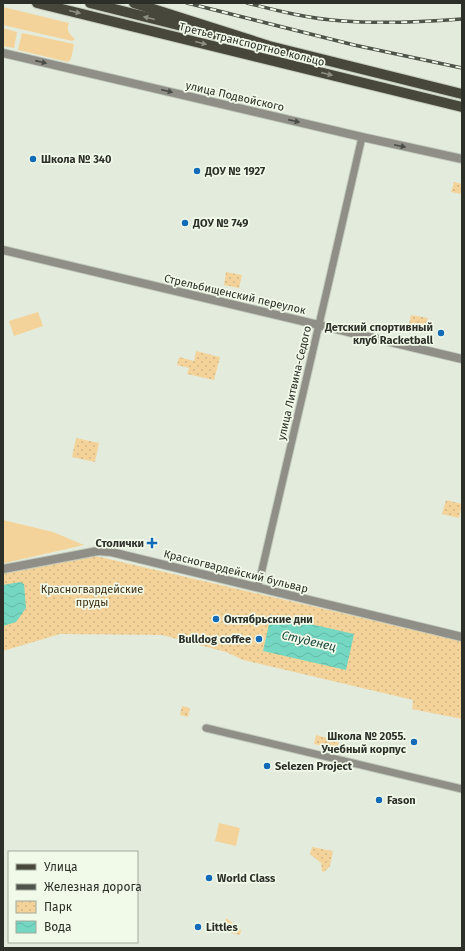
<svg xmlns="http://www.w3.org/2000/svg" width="465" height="951" font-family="'Fira Sans',sans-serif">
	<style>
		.green { fill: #f3d39a }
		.park { fill: url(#park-dots) }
		.water { fill: url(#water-waves) }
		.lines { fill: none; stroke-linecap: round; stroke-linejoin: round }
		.minor-casing { stroke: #c2cabc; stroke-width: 9 }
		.tertiary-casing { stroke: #c2cabc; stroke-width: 10 }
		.primary-casing { stroke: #c2cabc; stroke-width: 12 }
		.minor { stroke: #8f8f88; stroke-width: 7 }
		.tertiary { stroke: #8f8f88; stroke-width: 8 }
		.primary { stroke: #48473b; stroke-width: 10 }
		.rail-casing { stroke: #4f544b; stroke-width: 3.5 }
		.rail { stroke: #f1f9e9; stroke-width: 2; stroke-dasharray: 6; stroke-linecap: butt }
		.oneway { fill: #8c8e81 }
		.oneway2 { fill: #4a4c46 }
		.poi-dot { fill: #126bb8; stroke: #f1f9e9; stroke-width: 1.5 }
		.labels { text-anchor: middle; stroke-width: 3.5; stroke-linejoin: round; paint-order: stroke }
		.street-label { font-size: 11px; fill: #2c3029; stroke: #f1f9e9 }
		.poi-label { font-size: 11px; font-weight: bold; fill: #2c3029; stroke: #f1f9e9; text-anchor: start }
		.park-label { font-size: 11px; fill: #3f2f10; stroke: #f1f9e9 }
		.water-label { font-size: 12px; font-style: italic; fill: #1b473f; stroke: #f1f9e9 }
	</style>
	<defs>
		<pattern id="park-dots" width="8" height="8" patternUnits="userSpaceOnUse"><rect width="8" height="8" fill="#f3d39a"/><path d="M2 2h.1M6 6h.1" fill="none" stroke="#d0b585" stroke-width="1.8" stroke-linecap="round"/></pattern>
		<pattern id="water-waves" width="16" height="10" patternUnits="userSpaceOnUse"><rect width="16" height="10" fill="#74d7c2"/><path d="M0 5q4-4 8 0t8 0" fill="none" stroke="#65b9a7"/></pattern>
	</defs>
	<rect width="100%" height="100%" fill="#e3ecdc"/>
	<g class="green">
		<path d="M3,7L69,23C66,30 69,34 75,39L72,41L3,25Z"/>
		<polygon points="3,28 17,32 14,48 3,46"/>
		<polygon points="22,33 74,44 71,59 68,62 18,50"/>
		<polygon points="38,312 43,326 14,336 9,321"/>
		<polygon points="3,520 53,532 84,545 5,563 3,562"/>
		<polygon points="219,823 240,828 236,846 215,841"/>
	</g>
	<g class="park">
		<polygon points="454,182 462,184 462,194 451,192"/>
		<polygon points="226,272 242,275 239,288 224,285"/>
		<polygon points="411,315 428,318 425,333 408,330"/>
		<polygon points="196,351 220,357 214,380 187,374 189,368 177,365 179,357 194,361"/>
		<polygon points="76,438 99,443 95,462 72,457"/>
		<polygon points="446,500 462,504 459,518 442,514"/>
		<polygon points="88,556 100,557 462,641 462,719 412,709 413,700 243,660 226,652 162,635 60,634 3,651 3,572"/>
		<polygon points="182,706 190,708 188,717 180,715"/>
		<polygon points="316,735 339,741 337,749 314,744"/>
		<polygon points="312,847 333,851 330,866 324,872 322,871 321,863 310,854"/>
		<polygon points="226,918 241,930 240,935 231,933 224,927"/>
	</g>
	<g class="water">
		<polygon points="20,582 24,584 26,608 16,622 3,626 3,585"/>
		<polygon points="271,615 354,634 346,670 263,651"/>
	</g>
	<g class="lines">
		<g class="minor-casing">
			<g id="minor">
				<polyline points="258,587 327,290 362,137"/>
				<polyline points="206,728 462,789"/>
			</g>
		</g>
		<g class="tertiary-casing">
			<g id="tertiary">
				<polyline points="3,53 362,137 462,159"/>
				<polyline points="3,250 462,359"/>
				<polyline points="3,569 98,551 111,552 462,637"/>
			</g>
		</g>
		<g class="primary-casing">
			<g id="primary">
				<polyline points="37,3 462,107"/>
				<polyline points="90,3 214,34"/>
				<polyline points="134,3 269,46 462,94"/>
			</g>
		</g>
		<use href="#minor" class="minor"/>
		<use href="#tertiary" class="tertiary"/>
		<use href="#primary" class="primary"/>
		<g class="rail-casing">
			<g id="rail">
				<polyline points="187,3 354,45 462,68"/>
				<path d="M247,3C278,11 310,19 343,21C383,24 422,22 462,19"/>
			</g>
		</g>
		<use href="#rail" class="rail"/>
	</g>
	<defs><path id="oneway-solid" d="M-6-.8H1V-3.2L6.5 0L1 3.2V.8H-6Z"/></defs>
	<g class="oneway">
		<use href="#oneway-solid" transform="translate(75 12) rotate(14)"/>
		<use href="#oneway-solid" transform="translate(149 18) rotate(-166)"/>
		<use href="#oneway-solid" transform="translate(201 43) rotate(14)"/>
		<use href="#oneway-solid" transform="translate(327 74) rotate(14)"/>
	</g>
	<g class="oneway2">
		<use href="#oneway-solid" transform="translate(41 62) rotate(13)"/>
		<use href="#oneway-solid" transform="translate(167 91) rotate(13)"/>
		<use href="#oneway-solid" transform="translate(294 121) rotate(13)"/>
		<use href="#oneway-solid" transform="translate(400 146) rotate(12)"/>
	</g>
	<g class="poi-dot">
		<circle cx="33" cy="159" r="4"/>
		<circle cx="197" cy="171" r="4"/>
		<circle cx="185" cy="223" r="4"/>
		<circle cx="441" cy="333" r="4"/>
		<path d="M150 537h4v4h4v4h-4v4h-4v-4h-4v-4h4z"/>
		<circle cx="216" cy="619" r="4"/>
		<circle cx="259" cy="639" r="4"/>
		<circle cx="414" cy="742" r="4"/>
		<circle cx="267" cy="766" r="4"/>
		<circle cx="379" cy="800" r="4"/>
		<circle cx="209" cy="878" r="4"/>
		<circle cx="198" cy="927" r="4"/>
	</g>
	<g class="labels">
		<g class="street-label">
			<text transform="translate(252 44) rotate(14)" y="4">Третье транспортное кольцо</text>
			<text transform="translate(235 96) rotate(13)" y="4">улица Подвойского</text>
			<text transform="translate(235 294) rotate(13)" y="4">Стрельбищенский переулок</text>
			<text transform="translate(294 383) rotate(-77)" y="4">улица Литвина-Седого</text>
			<text transform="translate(236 571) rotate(14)" y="4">Красногвардейский бульвар</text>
		</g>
		<g class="poi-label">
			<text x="41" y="163">Школа № 340</text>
			<text x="205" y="175">ДОУ № 1927</text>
			<text x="193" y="227">ДОУ № 749</text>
			<text x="433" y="331" text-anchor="end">Детский спортивный<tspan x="433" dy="13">клуб Racketball</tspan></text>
			<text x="144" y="547" text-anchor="end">Столички</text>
			<text x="224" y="623">Октябрьские дни</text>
			<text x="251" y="643" text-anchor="end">Bulldog coffee</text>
			<text x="406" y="740" text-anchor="end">Школа № 2055.<tspan x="406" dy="13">Учебный корпус</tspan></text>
			<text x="275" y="770">Selezen Project</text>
			<text x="387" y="804">Fason</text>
			<text x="217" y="882">World Class</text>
			<text x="206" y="931">Littles</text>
		</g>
		<g class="park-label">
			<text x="92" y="593">Красногвардейские<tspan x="92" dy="13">пруды</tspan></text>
		</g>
		<g class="water-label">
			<text transform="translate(309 641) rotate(13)" y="4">Студенец</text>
		</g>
	</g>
	<rect width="465" height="951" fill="none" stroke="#2c3029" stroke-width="8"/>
	<rect x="8" y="851" width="130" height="92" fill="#f1f9e9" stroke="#a2a99c"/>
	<rect x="16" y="864" width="20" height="6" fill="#48473b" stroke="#a2a99c"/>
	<text x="44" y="871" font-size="12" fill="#2c3029">Улица</text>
	<rect x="16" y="884" width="20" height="6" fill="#4f544b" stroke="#a2a99c"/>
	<text x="44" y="891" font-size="12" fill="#2c3029">Железная дорога</text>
	<rect x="16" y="901" width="20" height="12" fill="url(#park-dots)" stroke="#a2a99c"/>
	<text x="44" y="911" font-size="12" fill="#2c3029">Парк</text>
	<rect x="16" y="921" width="20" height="12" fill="url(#water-waves)" stroke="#a2a99c"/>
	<text x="44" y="931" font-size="12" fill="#2c3029">Вода</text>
</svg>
